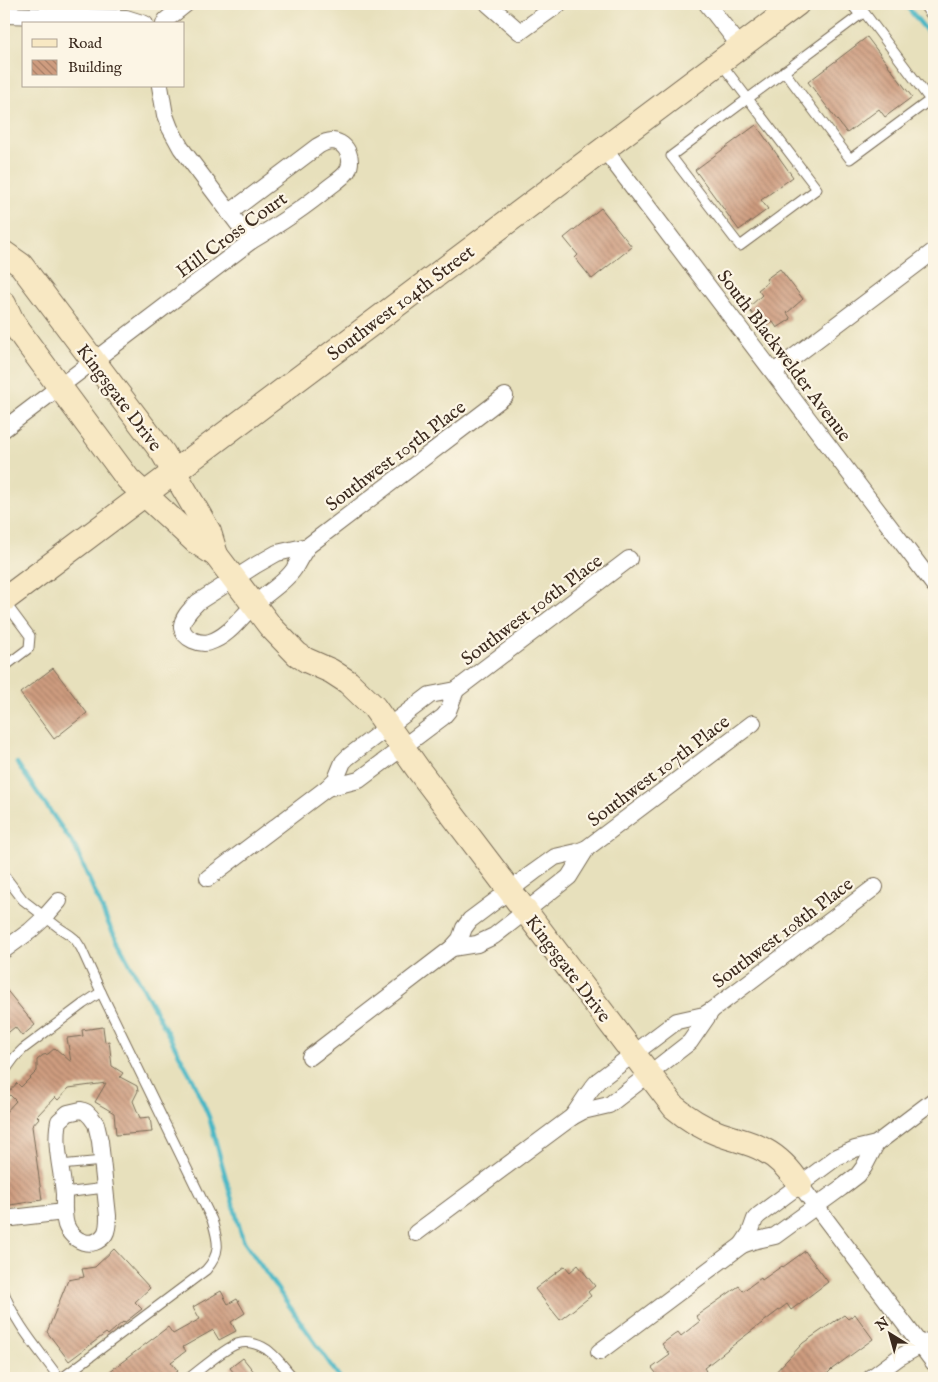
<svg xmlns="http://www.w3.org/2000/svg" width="938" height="1382" font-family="'IM FELL English',serif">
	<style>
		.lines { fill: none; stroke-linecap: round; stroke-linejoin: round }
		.stream { stroke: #4ab7c5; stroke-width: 4.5 }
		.building { fill: url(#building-back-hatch) }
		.lane-casing { stroke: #776a55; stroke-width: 11 }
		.street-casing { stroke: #776a55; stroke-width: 18 }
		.secondary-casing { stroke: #776a55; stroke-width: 26 }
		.lane { stroke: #fff; stroke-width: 9 }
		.street { stroke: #fff; stroke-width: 16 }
		.secondary { stroke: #f8e8c3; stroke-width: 24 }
		.labels { text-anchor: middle; stroke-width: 4.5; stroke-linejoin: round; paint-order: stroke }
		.street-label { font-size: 19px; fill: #3b2a1e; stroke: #fcf5e5 }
	</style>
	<defs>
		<pattern id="building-back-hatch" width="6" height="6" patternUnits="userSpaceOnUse" patternTransform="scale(1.25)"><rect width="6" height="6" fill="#ce9c7f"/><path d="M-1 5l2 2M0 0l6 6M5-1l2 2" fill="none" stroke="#a87f67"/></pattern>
	</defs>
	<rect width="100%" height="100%" fill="#fcf5e5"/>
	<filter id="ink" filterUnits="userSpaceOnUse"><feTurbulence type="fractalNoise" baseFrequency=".02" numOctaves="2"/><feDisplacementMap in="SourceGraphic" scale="10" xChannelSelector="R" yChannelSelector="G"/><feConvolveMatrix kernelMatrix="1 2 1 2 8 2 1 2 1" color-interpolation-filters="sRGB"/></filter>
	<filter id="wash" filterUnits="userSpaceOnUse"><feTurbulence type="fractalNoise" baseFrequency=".0096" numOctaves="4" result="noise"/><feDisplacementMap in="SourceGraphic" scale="20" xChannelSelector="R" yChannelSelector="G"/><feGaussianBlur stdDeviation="1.12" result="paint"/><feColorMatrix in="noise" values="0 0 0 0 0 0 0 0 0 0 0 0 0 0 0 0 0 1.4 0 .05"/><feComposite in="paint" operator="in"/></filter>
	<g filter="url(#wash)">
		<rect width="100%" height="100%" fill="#e7e0bc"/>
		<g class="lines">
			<g class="stream">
				<polyline points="905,4 934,40"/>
				<polyline points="17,763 75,847 110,927 193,1080 209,1117 243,1240 340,1378"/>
			</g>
		</g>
		<g id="blocks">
			<g class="building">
				<polygon points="867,37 912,97 885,117 879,109 847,133 808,82"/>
				<polygon points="756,125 793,177 761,200 768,209 739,230 695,170"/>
				<polygon points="601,208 632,247 592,279 575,258 578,255 564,238"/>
				<polygon points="780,269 803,299 787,313 791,319 777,328 773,322 763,328 748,308 762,295 758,290 768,282 766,279"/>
				<polygon points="53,668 87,713 54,739 20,693"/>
				<polygon points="4,987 35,1025 22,1036 15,1027 4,1036"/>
				<polygon points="103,1027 105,1042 109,1041 112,1066 123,1073 120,1077 137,1086 138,1091 133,1101 140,1118 150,1117 152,1132 116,1135 114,1113 95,1102 106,1083 69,1088 58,1100 55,1097 37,1116 39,1118 32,1126 42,1200 4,1206 4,1114 16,1101 8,1093 17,1083 21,1087 37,1071 37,1060 43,1055 48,1054 55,1048 71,1062 67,1038 83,1036 82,1030"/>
				<polygon points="114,1249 150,1288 135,1302 142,1309 124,1323 123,1322 108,1335 106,1333 69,1361 47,1332 68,1280 84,1277 82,1269 95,1267"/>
				<polygon points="805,1251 828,1282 791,1310 787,1304 741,1339 704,1368 706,1371 696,1378 694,1378 690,1372 682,1378 660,1378 652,1368 670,1355 662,1344 678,1332 681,1336 700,1321 696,1316 739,1286 743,1291 761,1278 762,1280 782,1266 783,1267"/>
				<polygon points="578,1265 595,1286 588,1292 591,1296 560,1320 535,1289 565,1266 570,1272"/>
				<polygon points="221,1291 228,1304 237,1299 245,1313 231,1322 236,1331 219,1340 213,1330 183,1347 186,1351 171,1362 178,1371 169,1378 162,1378 158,1373 151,1378 101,1378 168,1327 173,1334 200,1319 193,1307"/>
				<polygon points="855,1314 873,1339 832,1369 823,1378 770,1378 803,1343 844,1315 848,1319"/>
				<polygon points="243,1358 259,1378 238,1378 230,1368"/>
			</g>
		</g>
	</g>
	<g filter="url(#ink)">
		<use href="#blocks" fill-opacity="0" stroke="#776a55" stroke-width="1"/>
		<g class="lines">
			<g class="lane-casing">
				<g id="lane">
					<polyline points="851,4 860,15"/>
					<polyline points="923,4 934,19"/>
					<polyline points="720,62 817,189 740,246 671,156 864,12 930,100 850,159 784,71"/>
					<polyline points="4,667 29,648 30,636 4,601"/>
					<path d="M4,875L23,900L58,927L70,935L75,939L81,948L101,992L212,1220C218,1241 222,1252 206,1270L62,1378"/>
					<polyline points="4,1072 15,1057 23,1049 83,1004 101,992"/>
					<polyline points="60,1165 103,1161"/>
					<polyline points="64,1193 105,1188"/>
					<path d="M4,1292C15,1324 40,1351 59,1378"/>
					<path d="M189,1378C201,1369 225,1348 237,1344C248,1340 262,1345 270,1352C279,1359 286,1370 294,1378"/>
				</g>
			</g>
			<g class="street-casing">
				<g id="street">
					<polyline points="488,4 520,32 559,4"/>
					<polyline points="707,4 740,46"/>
					<polyline points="4,15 126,18 145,24"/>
					<polyline points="164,24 166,20 186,4"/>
					<polyline points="160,86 165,115 170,128 181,148 251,241"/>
					<polyline points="604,149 934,585"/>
					<polyline points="774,372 934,251"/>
					<path d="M4,429L251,241C278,225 304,208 328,188C334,183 341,179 346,173C355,162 348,142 332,141C327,141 323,143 318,146L229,213"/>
					<path d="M308,546L277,553L256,565L198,602C192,608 181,618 182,628C184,639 200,645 210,642C229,636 240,618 254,605C265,594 285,583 294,569C298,562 302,554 308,546L505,396"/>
					<polyline points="327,788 359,780 443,717 448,711 456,690"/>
					<polyline points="208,878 327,788 336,779 343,762 348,757 430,695 456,690 629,559"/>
					<polyline points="452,948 477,944 494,936 569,877 587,848"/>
					<polyline points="4,950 30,931 43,919 59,901"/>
					<polyline points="310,1057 452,948 460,939 464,928 470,920 534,872 555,857 577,852 587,848 753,723"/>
					<path d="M81,1110L86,1112L91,1117L96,1124L100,1141L108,1216C108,1222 108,1229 105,1234C93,1251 72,1241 66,1225C63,1215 64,1204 64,1194C62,1169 54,1146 59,1121L68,1113Z"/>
					<path d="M572,1117C581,1105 588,1091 599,1080L677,1021L704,1015L712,1010L875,887"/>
					<polyline points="800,1185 934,1363"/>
					<polyline points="4,1219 64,1212"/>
					<polyline points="416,1233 572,1117 583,1111 609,1105 649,1074 690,1042 712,1010"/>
					<polyline points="742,1245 750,1233 755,1219 759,1215 837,1157 855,1149 876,1144 934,1100"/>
					<polyline points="599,1352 742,1245 753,1241 775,1236 841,1188 858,1175 864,1167 876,1144"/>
					<polyline points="871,1378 898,1358 934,1338"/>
				</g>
			</g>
			<g class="secondary-casing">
				<g id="secondary">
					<polyline points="4,253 21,265 163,453 209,532 216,555"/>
					<path d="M4,304L13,323L28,344L128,479L195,541L216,555L270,626L297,654L306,660L331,671L348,682L374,707L420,772L674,1107C687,1118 701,1127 717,1133C732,1139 750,1142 764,1150C779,1158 791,1171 800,1185"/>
					<polyline points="4,600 797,4"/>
				</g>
			</g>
			<use href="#lane" class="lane"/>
			<use href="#street" class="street"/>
			<use href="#secondary" class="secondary"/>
		</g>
	</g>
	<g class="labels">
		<g class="street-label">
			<text transform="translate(231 234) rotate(-36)" y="7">Hill Cross Court</text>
			<text transform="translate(400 302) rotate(-37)" y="7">Southwest 104th Street</text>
			<text transform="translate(785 355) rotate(53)" y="7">South Blackwelder Avenue</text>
			<text transform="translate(120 397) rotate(53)" y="7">Kingsgate Drive</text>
			<text transform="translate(395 455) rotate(-37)" y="7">Southwest 105th Place</text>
			<text transform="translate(531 609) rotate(-37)" y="7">Southwest 106th Place</text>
			<text transform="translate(658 770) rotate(-37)" y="7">Southwest 107th Place</text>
			<text transform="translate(782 932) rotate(-37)" y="7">Southwest 108th Place</text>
			<text transform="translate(569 968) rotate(53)" y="7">Kingsgate Drive</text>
		</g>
	</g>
	<rect width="938" height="1382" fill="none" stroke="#fcf5e5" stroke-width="20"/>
	<rect x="22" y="22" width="162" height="65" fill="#fcf5e5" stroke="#afa495"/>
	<rect x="32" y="39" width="25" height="8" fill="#f8e8c3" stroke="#afa495"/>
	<text x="68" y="48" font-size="15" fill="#3b2a1e">Road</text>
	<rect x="32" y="60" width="25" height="15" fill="url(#building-back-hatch)" stroke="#afa495"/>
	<text x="68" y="72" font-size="15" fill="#3b2a1e">Building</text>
	<g transform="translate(890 1334) rotate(323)" stroke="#fcf5e5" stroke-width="4" paint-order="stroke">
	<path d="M0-4L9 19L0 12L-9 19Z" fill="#3b2a1e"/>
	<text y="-8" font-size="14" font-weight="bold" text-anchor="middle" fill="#3b2a1e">N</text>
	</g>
</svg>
